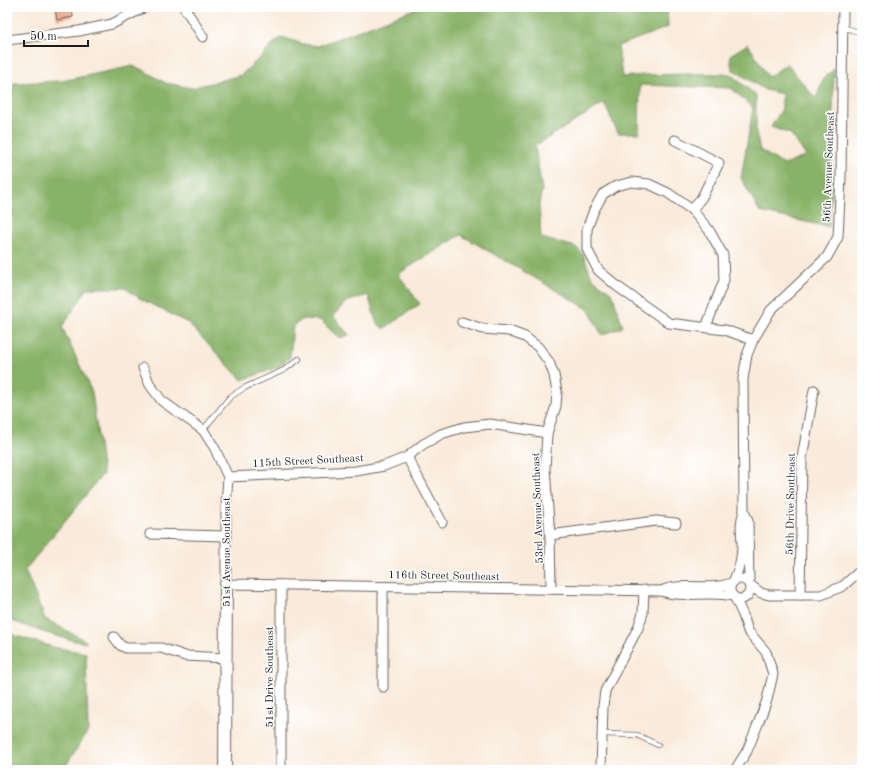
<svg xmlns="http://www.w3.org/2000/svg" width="869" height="777" font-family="'Old Standard TT',serif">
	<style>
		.forest { fill: #88b268; stroke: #526742 }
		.building { fill: #e69c79 }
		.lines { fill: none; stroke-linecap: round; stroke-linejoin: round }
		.lane-casing { stroke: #69645e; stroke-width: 6 }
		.street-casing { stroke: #69645e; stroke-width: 11 }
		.secondary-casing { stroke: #69645e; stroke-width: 14 }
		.lane { stroke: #fff; stroke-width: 4.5 }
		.street { stroke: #fff; stroke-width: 9 }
		.secondary { stroke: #fff; stroke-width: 12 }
		.labels { text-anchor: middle; stroke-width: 3; stroke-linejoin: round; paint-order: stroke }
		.street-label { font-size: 11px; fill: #1c1c1c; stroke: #fff }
	</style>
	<rect width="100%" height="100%" fill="#fff"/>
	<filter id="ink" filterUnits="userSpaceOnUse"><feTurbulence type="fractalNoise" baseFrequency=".025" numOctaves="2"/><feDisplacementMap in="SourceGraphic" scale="8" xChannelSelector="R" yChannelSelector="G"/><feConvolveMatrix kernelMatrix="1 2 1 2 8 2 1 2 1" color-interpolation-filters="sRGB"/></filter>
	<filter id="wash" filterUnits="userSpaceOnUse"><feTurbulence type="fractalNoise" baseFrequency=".012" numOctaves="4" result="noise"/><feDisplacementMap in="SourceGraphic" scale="16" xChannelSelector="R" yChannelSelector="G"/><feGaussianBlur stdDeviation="0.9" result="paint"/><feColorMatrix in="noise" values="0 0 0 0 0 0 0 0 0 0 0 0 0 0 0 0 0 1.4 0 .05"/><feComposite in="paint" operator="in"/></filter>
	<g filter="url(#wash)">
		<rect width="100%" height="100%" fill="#f9ead9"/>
		<g class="forest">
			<path d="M420,7H667L668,27L618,46L622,77L644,75L686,74H730L756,95V133L760,150L784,165L806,156L791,134L771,127L782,109V94L765,90L732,69L730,55L748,44L768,77L787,64L816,99L823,79L834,69L831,194L829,227L760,212L741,178L753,108L731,88L640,85L639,133H618L604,103L535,146L542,190L539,203L541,238L576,247L583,254L592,278L612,293L623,327L602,335L588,309L461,235L398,274L420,304L383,329L376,321L368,295L346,302L333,316L349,335L339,338L320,320L303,319L293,326L290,357L279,367L242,380L188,323L141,299L125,288H88L62,327L92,392L103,474L25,570L45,619L86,641V643C59,638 33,629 7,619V86L15,83L62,81L133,66L143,70L166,83L192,88L241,75L262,56L273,44L282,37L303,44L318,46Z"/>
			<polygon points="7,633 53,647 86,653 88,731 63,770 7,770"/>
		</g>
		<g id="blocks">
			<polygon class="building" points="55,7 72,7 73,17 57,20"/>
		</g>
	</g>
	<g filter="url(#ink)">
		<use href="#blocks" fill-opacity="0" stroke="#69645e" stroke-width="1"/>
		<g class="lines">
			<g class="lane-casing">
				<g id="lane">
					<polyline points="842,27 862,33"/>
					<polyline points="203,430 230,397 244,388 284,370 299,359"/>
					<polyline points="602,734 637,735 658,745"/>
				</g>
			</g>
			<g class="street-casing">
				<g id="street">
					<polyline points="184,7 203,37"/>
					<polyline points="7,40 79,31 112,24 145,7"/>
					<polyline points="675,140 719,163 702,197 692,210"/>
					<polyline points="462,322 483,329 509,331 525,337 538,347 549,362 554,375 557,392 556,406 547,433 545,469 550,535 551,588"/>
					<polyline points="706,327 724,280 723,255 709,230 692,210 668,193 649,184 632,182 616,186 603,194 594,210 587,229 587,249 598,270 618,287 669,323 725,330 753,340"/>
					<path d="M143,368L150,385L162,401L203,430L214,447L228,477L226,507V584L661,591C684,599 709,590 733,596"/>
					<polyline points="407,457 442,522"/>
					<polyline points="228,477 356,471 384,466 407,457 422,445 441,434 464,427 490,424 547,433"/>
					<polyline points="150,534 226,536"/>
					<polyline points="550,535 656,521 676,523"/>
					<circle cx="740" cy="589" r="10"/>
					<path d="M734,580C739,569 742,558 742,546C742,532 739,525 744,511"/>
					<polyline points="749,583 748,521 744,511 743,379 747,355 753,340 771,310 827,257 838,237 841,177 843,7"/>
					<polyline points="281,585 281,770"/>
					<polyline points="750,585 761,593 769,595 821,595 843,586 862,569"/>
					<path d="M661,591C683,581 709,592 731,583"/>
					<polyline points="800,595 802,458 814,390"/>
					<polyline points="735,598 743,615 748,631 766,652 773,674 767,700 758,724 747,751 735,770"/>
					<polyline points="114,637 120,645 126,648 161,648 185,656 226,658"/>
					<polyline points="383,687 383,587"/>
					<polyline points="601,770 603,706 605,691 638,628 643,613 644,590"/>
				</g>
			</g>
			<g class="secondary-casing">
				<polyline id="secondary" points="225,770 226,584"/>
			</g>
			<use href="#lane" class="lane"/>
			<use href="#street" class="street"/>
			<use href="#secondary" class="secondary"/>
		</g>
	</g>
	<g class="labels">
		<g class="street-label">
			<text transform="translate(828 167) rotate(-88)" y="4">56th Avenue Southeast</text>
			<text transform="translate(308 460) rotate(-3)" y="4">115th Street Southeast</text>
			<text transform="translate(790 504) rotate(-89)" y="4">56th Drive Southeast</text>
			<text transform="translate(537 508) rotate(-92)" y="4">53rd Avenue Southeast</text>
			<text transform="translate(226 552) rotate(-90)" y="4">51st Avenue Southeast</text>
			<text transform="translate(444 575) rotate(1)" y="4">116th Street Southeast</text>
			<text transform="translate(269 677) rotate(-90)" y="4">51st Drive Southeast</text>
		</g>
	</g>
	<rect width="869" height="777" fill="none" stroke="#fff" stroke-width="24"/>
	<path d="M24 40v6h64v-6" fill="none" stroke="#1c1c1c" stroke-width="2"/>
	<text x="30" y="40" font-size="12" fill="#1c1c1c" stroke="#ffffff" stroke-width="3" paint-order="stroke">50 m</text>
</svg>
